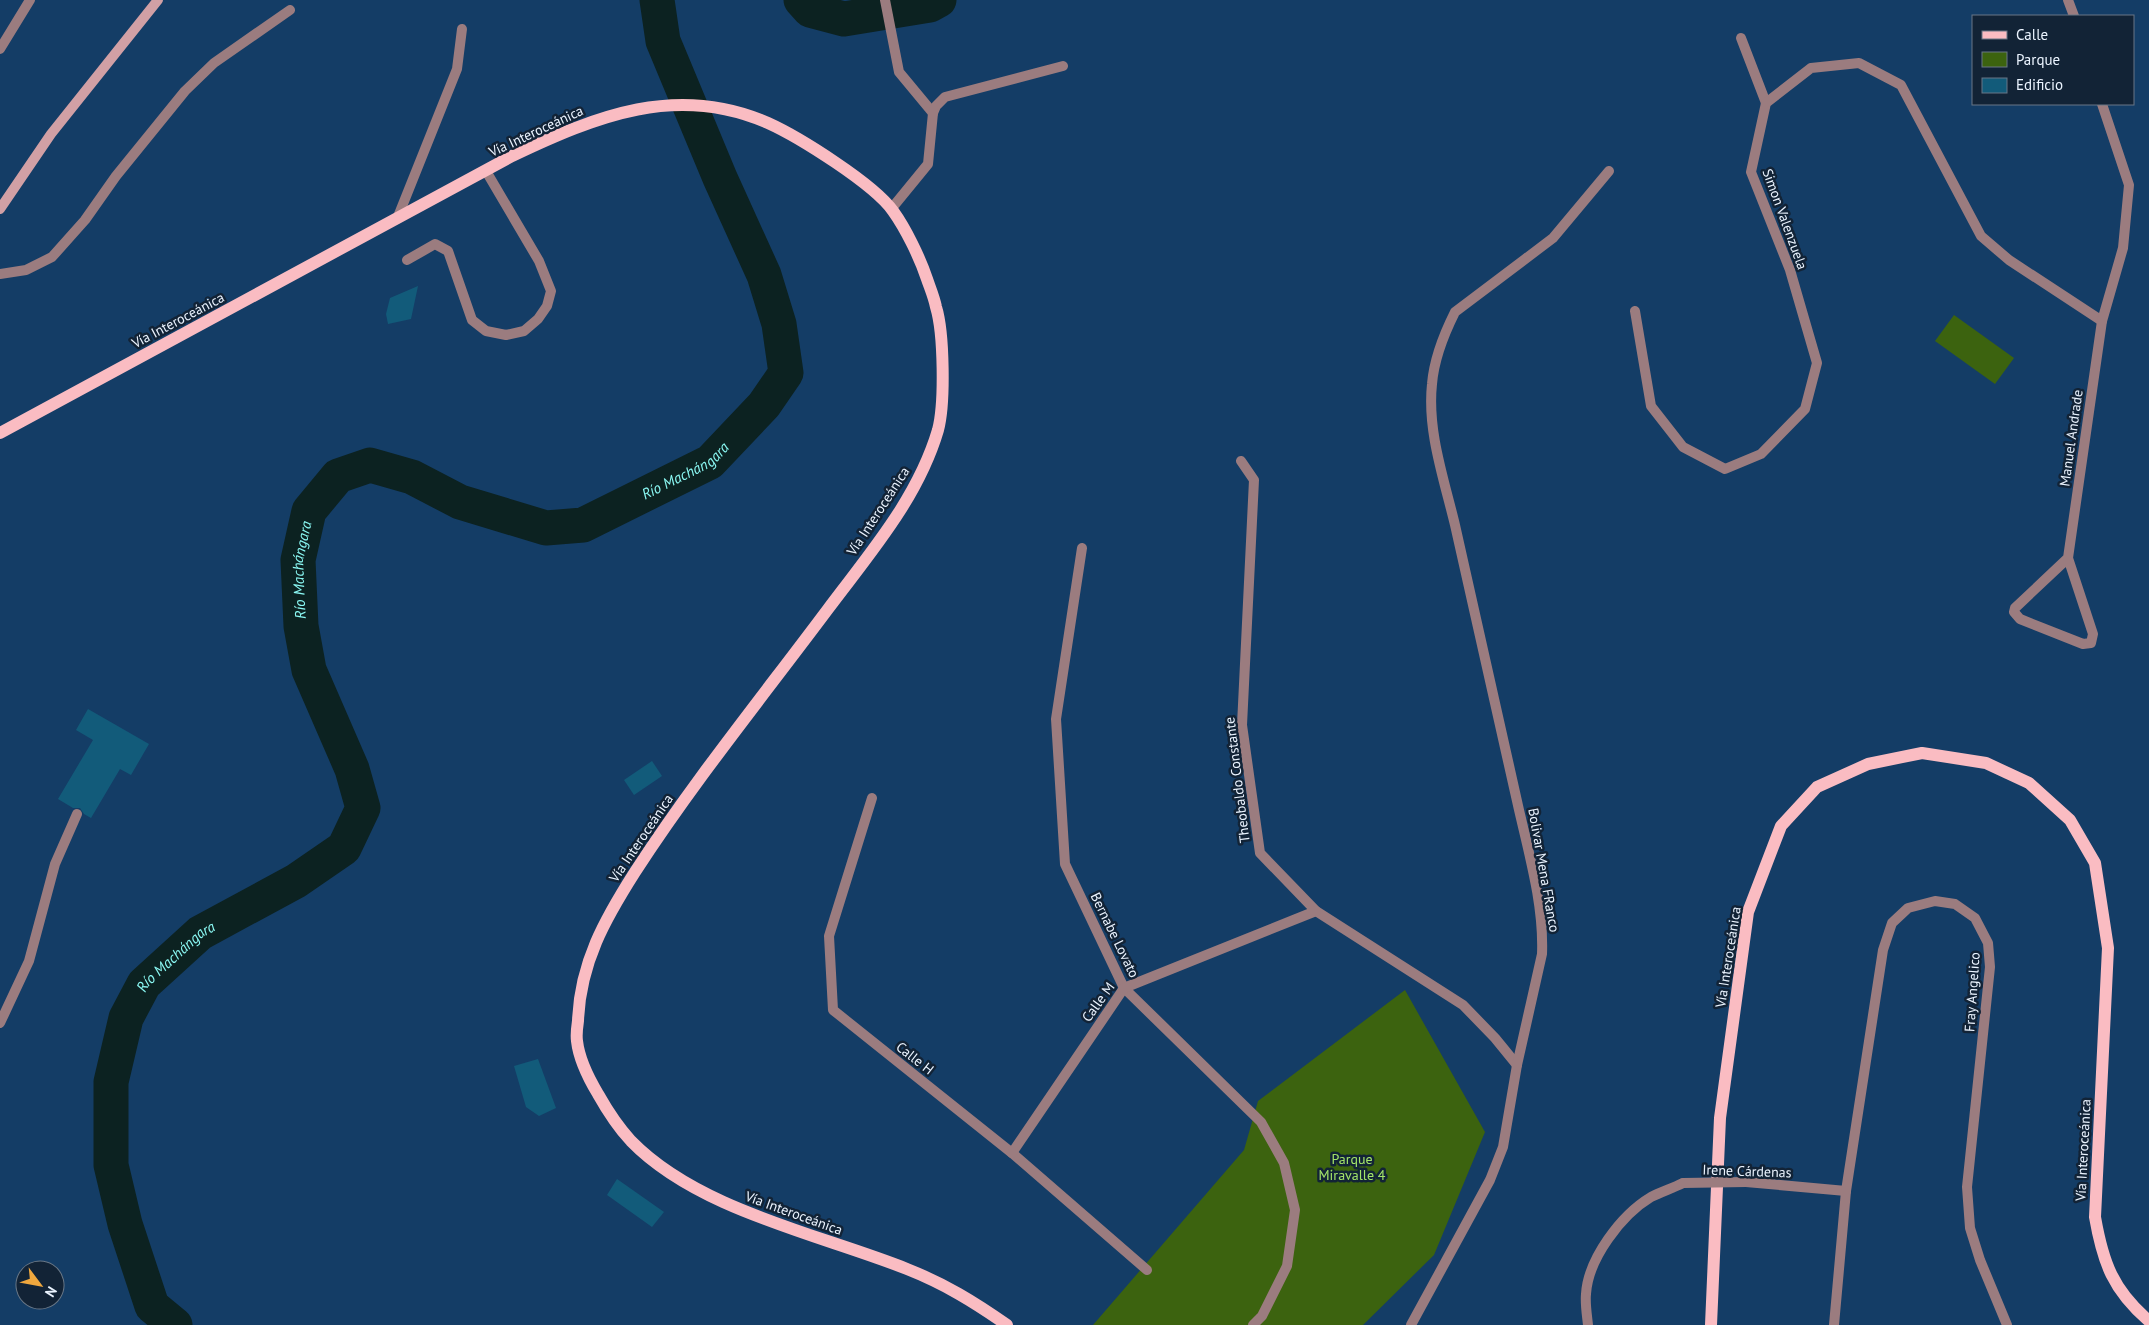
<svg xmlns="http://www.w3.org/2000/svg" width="2149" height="1325" font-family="'PT Sans',sans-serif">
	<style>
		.green { fill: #3c630f }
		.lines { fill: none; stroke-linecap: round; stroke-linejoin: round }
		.river { stroke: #0c2221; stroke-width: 35 }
		.building { fill: #125b7a }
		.lane { stroke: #9b7c7f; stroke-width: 10 }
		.street { stroke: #9b7c7f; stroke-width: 10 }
		.secondary { stroke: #d1a0a5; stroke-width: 10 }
		.primary { stroke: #fabcc2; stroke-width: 12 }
		.street-bridge { stroke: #9b7c7f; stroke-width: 10 }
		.labels { text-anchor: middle; stroke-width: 5; stroke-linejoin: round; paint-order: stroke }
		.street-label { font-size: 14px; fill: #ebf4ff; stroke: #122336 }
		.park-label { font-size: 14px; fill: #a3e469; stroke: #122336 }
		.water-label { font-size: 15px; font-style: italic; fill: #8bf9f4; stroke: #122336 }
	</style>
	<rect width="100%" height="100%" fill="#143d66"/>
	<g class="green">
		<polygon points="1954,315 2014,358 1995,384 1935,341"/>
		<polygon points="1405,990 1485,1132 1434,1255 1363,1325 1093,1325 1244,1150 1258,1101"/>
	</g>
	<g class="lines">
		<g class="river">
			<polyline points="801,0 810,10 844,19 930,5 939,0"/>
			<path id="s1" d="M175,1325L152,1306L125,1224L111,1165V1082L126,1018L144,984L200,933L296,881L344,848L363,808L352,769L309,670L301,626L298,560L309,511L338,476L370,465L412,477L460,502L546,528L583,525L710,462L764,405L786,373L779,324L764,275L720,178L663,41L657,0"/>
		</g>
	</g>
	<g class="building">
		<polygon points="418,286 411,319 388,324 386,314 390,298"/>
		<polygon points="88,709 149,744 131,775 120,769 91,818 84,814 80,808 73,808 58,799 93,740 76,730"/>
		<polygon points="652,761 662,776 634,795 624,780"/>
		<polygon points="538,1059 556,1108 539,1116 526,1107 514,1066"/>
		<polygon points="617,1179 664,1212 652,1227 607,1195"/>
	</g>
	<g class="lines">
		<g class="lane">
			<polyline points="885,0 899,72 933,113"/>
			<polyline points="2068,0 2074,16"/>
			<polyline points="1741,38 1766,103"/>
			<polyline points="397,219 457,69 462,29"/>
			<polyline points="1635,311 1651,406 1683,447 1725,469 1761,454 1805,409 1817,363 1790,270 1751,172 1766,103 1811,68 1859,63 1901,85 1981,236 2009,260 2102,321"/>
			<polyline points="2068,558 2015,608 2014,612 2020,619 2083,644 2091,643 2093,634 2068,558 2102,321 2123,248 2129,185 2102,104"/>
		</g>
		<g class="street">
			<polyline points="0,49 30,0"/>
			<polyline points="892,208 928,164 933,113 936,106 945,97 1063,66"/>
			<polyline points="407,260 435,244 448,251 472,320 486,331 506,335 524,331 538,319 547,306 551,291 539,261 486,171"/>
			<polyline points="0,274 26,270 52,257 85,220 116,176 185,91 214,63 290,10"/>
			<polyline points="1241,461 1254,480 1242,725 1260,853 1316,911 1463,1005 1495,1038 1517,1065"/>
			<polyline points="1082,548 1056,719 1065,864 1124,988 1261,1122 1284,1163 1295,1210 1287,1266 1262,1316 1253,1325"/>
			<polyline points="872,798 829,936 833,1010 1012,1153 1147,1270"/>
			<polyline points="0,1023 29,961 55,864 77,814"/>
			<polyline points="1012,1153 1124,988 1316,911"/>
			<polyline points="1746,1182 1846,1191"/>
			<path d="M1411,1325L1490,1180L1503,1147L1517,1065L1542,954C1544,903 1528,851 1517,801C1497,709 1476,617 1455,525C1444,479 1427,431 1432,384C1434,359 1444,334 1455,312L1553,238L1609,171"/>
			<path d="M1588,1325C1587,1315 1585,1304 1586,1294C1588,1259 1621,1215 1651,1197C1661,1192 1673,1188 1683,1183"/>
			<polyline points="1834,1325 1846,1191 1883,950 1892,923 1908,908 1935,901 1955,904 1975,918 1988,943 1990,967 1967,1187 1970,1228 1980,1260 2007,1325"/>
		</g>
		<polyline class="secondary" points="0,209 51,134 158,0"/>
		<g class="primary">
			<path d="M0,433L512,156C596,116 677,83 768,123C799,137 874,184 893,211C906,229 920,258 927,279C930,288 934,297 936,307C944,333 945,404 938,430C918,498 870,553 828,609C763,696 694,781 635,872C605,919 580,963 578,1021C577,1028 576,1034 577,1041C579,1059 589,1079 598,1094C607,1110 618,1127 631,1141C698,1210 819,1234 907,1269C945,1284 974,1302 1007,1325"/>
			<path d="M1711,1325L1720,1118L1748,912L1781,826L1817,787L1868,764L1922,753L1986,763L2029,783L2070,820L2095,863L2108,948L2095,1217C2103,1263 2113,1290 2149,1321"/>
		</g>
		<polyline class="street-bridge" points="1683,1183 1746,1182"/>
	</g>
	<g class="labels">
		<g class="street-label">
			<text transform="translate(536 131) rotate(-25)" y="5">Vía Interoceánica</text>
			<text transform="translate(1785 219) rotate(70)" y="5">Simon Valenzuela</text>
			<text transform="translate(178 320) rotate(-28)" y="5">Vía Interoceánica</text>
			<text transform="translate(2071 438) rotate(-82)" y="5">Manuel Andrade</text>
			<text transform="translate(878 511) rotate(-57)" y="5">Vía Interoceánica</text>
			<text transform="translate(1237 780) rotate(-97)" y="5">Theobaldo Constante</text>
			<text transform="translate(641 838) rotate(-56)" y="5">Vía Interoceánica</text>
			<text transform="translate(1544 870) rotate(80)" y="5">Bolivar Mena FRanco</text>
			<text transform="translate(1115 935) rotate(64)" y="5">Bernabe Lovato</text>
			<text transform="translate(1728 957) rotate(-81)" y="5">Vía Interoceánica</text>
			<text transform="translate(1972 992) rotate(-86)" y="5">Fray Angelico</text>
			<text transform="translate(1098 1002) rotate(-54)" y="5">Calle M</text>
			<text transform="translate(915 1058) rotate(38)" y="5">Calle H</text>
			<text transform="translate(2083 1150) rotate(-87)" y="5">Vía Interoceánica</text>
			<text transform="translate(1747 1171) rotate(2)" y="5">Irene Cárdenas</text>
			<text transform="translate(794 1213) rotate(20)" y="5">Vía Interoceánica</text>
		</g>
		<g class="park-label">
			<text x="1352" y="1164">Parque<tspan x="1352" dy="16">Miravalle 4</tspan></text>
		</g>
		<g class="water-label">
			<text dy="5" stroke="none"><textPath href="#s1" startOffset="1381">Río Machángara</textPath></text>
			<text dy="5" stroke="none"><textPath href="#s1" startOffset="901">Río Machángara</textPath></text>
			<text dy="5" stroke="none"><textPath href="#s1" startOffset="406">Río Machángara</textPath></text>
		</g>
	</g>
	<rect x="1972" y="15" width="162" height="90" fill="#122336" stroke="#697786"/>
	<rect x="1982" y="31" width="25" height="8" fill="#fabcc2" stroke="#697786"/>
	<text x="2016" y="40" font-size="15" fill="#ebf4ff">Calle</text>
	<rect x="1982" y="52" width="25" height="15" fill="#3c630f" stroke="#697786"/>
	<text x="2016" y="65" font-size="15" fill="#ebf4ff">Parque</text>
	<rect x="1982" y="78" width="25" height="15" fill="#125b7a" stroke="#697786"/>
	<text x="2016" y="90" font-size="15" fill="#ebf4ff">Edificio</text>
	<g transform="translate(40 1285) rotate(122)"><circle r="24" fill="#122336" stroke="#697786"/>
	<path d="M0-4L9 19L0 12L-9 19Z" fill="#efa73e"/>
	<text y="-8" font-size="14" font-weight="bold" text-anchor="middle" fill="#ebf4ff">N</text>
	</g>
</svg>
